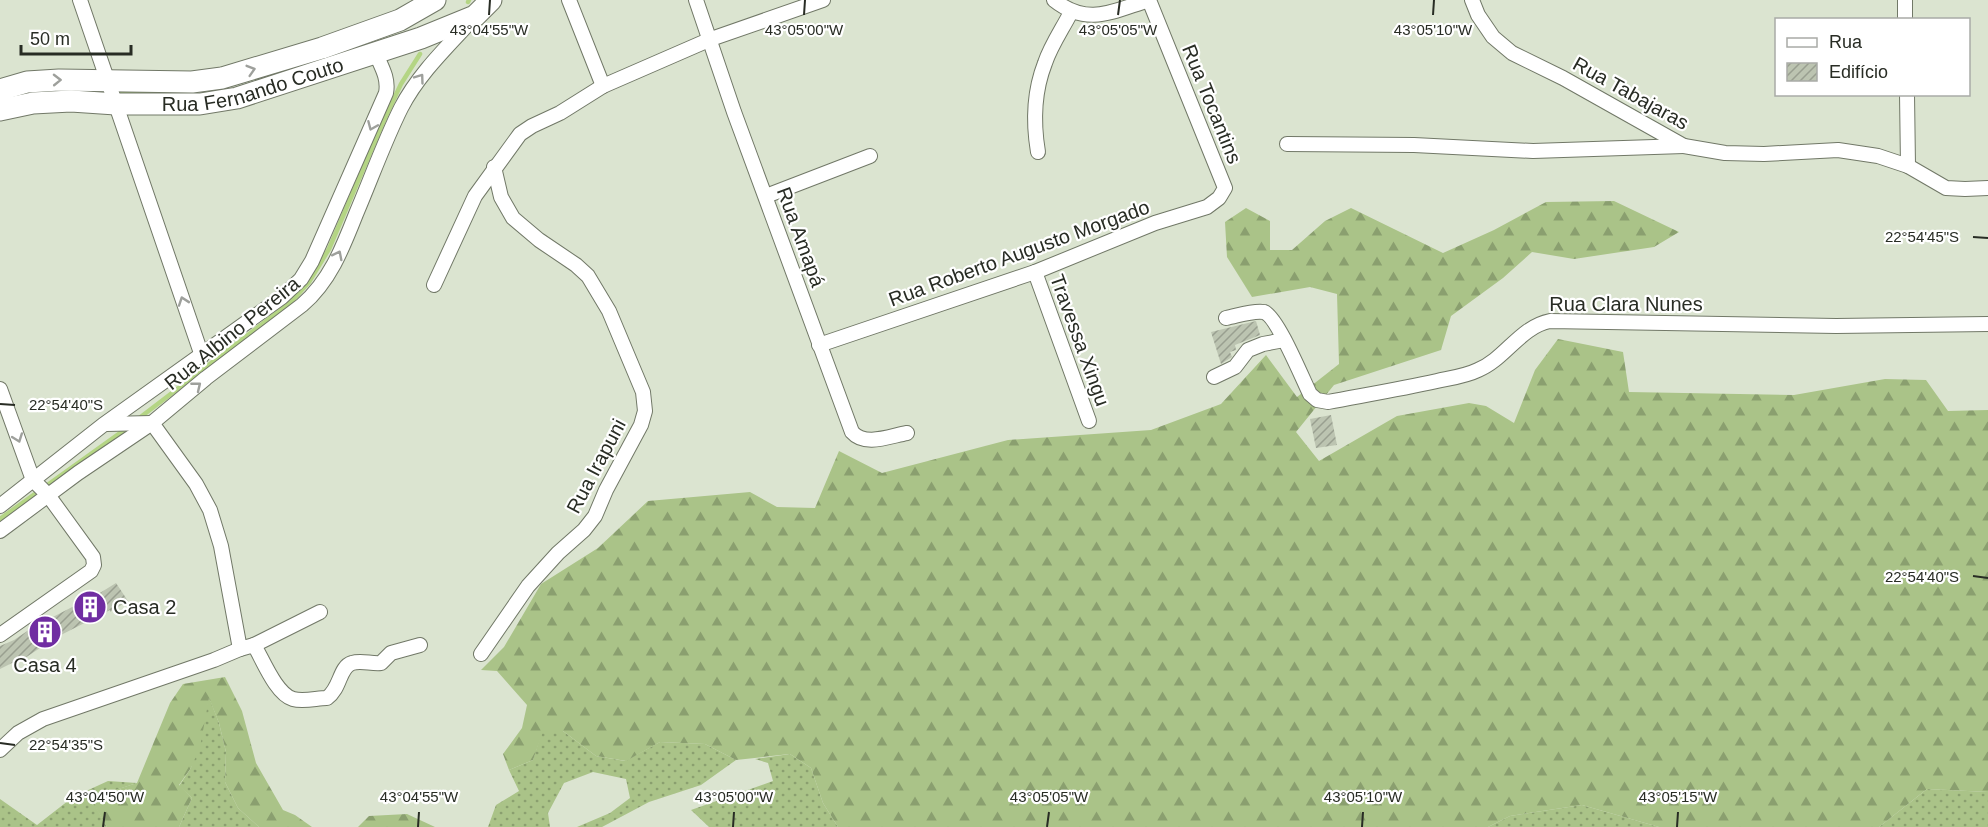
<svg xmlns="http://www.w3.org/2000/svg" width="1988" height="827" font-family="Helvetica,sans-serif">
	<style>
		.grass { fill: url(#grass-dots) }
		.forest { fill: url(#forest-firs) }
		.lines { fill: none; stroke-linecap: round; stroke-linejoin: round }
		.stream { stroke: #b4d584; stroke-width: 4.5 }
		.building { fill: url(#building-hatch) }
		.minor-casing { stroke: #717867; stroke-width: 16 }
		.primary-casing { stroke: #717867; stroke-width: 23 }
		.minor { stroke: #fff; stroke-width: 14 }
		.primary { stroke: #fff; stroke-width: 21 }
		.oneway { stroke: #9ea09c }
		.ticks { fill: none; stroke: #282c24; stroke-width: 2 }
		.labels { text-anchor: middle; stroke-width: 4.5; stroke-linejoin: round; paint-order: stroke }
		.street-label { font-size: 20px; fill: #282c24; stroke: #fff }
		.poi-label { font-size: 20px; fill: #282c24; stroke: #fff; text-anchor: start }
		.ticks-label { font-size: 15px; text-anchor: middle; fill: #282c24; stroke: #fff; stroke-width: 4.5; stroke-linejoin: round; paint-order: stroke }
	</style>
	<defs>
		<pattern id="grass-dots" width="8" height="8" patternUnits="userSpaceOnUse" patternTransform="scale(1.5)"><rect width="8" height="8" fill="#aac388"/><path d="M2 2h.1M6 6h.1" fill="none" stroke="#8a9f6f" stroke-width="1.8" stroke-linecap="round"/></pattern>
		<pattern id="forest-firs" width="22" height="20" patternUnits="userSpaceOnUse" patternTransform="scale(1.5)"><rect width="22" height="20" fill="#aac388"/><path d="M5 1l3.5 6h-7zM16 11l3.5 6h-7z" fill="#8a9f6f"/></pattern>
		<pattern id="building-hatch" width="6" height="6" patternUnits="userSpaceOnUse" patternTransform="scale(1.5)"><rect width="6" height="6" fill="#bcc4b1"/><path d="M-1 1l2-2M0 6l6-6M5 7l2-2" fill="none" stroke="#999f90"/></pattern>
	</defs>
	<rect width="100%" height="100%" fill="#dbe4d0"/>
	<g class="grass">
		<polygon points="209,697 219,723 226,752 225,782 238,808 259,827 179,827 192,798 179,786 191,768"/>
		<polygon points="542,731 563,731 596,756 625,761 660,742 705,744 736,760 701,785 649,802 602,827 577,827 610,813 630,798 626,779 593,772 564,783 548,813 550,827 488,827 496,805 519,791 509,770 533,760"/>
		<polygon points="790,754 811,768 823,803 838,827 709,827 691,810 773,781 768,763 755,759"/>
		<polygon points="108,781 137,783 91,798 107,827 0,827 0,799 37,825 73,797"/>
		<polygon points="1927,789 1988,792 1988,827 1879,827"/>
		<polygon points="1582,805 1659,827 1488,827 1510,816"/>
	</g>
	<g class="forest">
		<polygon points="1614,201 1679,232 1654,247 1574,259 1532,252 1503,278 1451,316 1441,350 1334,385 1296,432 1319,461 1397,416 1469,403 1486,406 1514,423 1535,370 1558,339 1623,352 1629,392 1794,395 1885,379 1926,380 1948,411 1988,410 1988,792 1927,789 1879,827 1659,827 1582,805 1510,816 1488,827 838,827 823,803 811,768 790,754 736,760 705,744 660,742 626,761 596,756 563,731 543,731 533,760 509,770 503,754 522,728 527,705 497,671 481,670 504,647 541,584 598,548 648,501 750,492 777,507 815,508 839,451 882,473 1008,440 1151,430 1221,404 1266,355 1297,397 1339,364 1337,294 1310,287 1252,297 1227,257 1225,222 1246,208 1270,221 1270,250 1292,250 1325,221 1351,208 1443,253 1494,230 1546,202"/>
		<polygon points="225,677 242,711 256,763 283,810 295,815 312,827 259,827 238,808 225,782 226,752 219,723 209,698 200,747 191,768 179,785 192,798 179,827 107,827 90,798 137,783 170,703 183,684"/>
		<polygon points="407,814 435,827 358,827 369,816"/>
	</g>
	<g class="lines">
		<g class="stream">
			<polyline points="468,2 469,0"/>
			<polyline points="95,91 164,92"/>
			<polyline points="138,419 291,302 309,282 329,249 384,120 401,84 420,54"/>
			<polyline points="0,519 127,428"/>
		</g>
	</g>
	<g class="building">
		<polygon points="1256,321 1260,335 1235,345 1236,350 1230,352 1232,357 1221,364 1211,332"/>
		<polygon points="1331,415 1337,445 1316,448 1310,419"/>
		<polygon points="116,583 128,601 110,612 110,610 55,638 19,662 18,660 0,669 0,646 14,640 48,617 49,619 78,604 76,601 92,591 95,596"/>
	</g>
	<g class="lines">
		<g class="minor-casing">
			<g id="minor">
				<polyline points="80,0 202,356"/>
				<polyline points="569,0 603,86"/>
				<path d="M696,0L734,112L852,432C865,447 890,436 907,433"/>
				<path d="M1054,0C1088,27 1113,11 1149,0"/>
				<polyline points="1472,0 1478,15 1493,37 1512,53 1563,78 1684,146 1725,153 1764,154 1838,150 1878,156 1908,166 1946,188 1965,189 1988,188"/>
				<polyline points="1905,0 1905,20"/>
				<polyline points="1907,94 1908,166"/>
				<polyline points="1287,144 1414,145 1533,151 1684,146"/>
				<path d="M1038,152C1033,122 1034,91 1045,63C1051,45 1063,28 1071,12"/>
				<polyline points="766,196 870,156"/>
				<polyline points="1035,272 1089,421"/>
				<polyline points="434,285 475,196 520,134 532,126 560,113 603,86 711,39 823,0"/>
				<path d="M1226,318C1237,316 1253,310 1264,312C1277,316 1303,380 1310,394L1317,400L1328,402C1365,395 1401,389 1437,381C1451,378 1466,376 1478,370C1505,359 1520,327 1550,321L1836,326L1988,324"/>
				<polyline points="819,345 1035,272 1155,223 1207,207 1219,198 1225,188 1149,0"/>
				<polyline points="1214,377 1235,367 1248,350 1263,344 1284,340"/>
				<polyline points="0,389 33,480 48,495 93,557 94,565 91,571 0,635"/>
				<path d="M152,423L196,484L210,510L221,546L240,649L254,645C263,660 276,694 293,699C304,702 317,698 327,698C341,688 339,667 352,663C361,660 371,664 381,663L391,653L420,645"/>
				<polyline points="106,424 152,423"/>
				<path d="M0,506L103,425L282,297L301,279L312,261L386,93C389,78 381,66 375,52"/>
				<path d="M0,531L78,473L152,423L206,378L302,305C330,281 343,247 356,214C371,179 384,142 401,108C418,75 445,49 470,22"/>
				<polyline points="254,645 320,612"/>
				<polyline points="481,654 528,586 558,553 584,530 595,516 606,490 641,425 645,411 643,392 609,311 588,276 576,265 539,240 513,218 501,197 494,167"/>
				<polyline points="0,750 18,733 43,719 214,660 240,649"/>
			</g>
		</g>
		<g class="primary-casing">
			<g id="primary">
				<polyline points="0,90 27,82 59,80 192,82 222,78 322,48 400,20 435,0"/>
				<path id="s1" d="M0,110L33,103L71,101L116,104H200L237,98L421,38L475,16L491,0"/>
			</g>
		</g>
		<use href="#minor" class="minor"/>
		<use href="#primary" class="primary"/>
	</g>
	<defs><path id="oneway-chevron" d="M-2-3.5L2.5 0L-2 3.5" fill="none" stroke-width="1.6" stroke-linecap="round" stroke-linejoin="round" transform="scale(1.5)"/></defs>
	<g class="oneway">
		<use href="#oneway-chevron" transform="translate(251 70) rotate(-17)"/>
		<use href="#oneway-chevron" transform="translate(420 78) rotate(-54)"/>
		<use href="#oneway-chevron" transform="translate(57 80) rotate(-1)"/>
		<use href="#oneway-chevron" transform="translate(372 126) rotate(113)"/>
		<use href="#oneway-chevron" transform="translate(338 255) rotate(-63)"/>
		<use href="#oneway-chevron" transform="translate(183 301) rotate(-109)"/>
		<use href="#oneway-chevron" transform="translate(197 386) rotate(-39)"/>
		<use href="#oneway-chevron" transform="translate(18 438) rotate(70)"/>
	</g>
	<path class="ticks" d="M489,15L490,0M804,15L805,0M1118,15L1120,0M1433,15L1434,0M1973,237L1988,238M0,404L15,405M1973,576L1988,578M0,743L15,745M103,827L105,812M418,827L419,812M733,827L734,812M1047,827L1049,812M1362,827L1363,812M1677,827L1678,812"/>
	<defs>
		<g id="building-disc" transform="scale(1.725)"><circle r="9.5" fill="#702da2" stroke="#fff"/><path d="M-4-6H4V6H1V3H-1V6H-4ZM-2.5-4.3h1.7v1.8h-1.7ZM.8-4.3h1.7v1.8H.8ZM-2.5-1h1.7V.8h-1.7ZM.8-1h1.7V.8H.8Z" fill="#fff"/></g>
	</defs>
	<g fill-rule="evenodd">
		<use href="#building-disc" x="90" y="607"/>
		<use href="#building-disc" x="45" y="632"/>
	</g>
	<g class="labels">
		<g class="street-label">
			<text dy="7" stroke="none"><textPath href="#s1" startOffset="256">Rua Fernando Couto</textPath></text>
			<text transform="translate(1631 93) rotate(29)" y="7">Rua Tabajaras</text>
			<text transform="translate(1212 104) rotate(68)" y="7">Rua Tocantins</text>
			<text transform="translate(801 237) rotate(70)" y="7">Rua Amapá</text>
			<text transform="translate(1019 253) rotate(-20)" y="7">Rua Roberto Augusto Morgado</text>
			<text x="1626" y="311">Rua Clara Nunes</text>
			<text transform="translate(232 333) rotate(-39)" y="7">Rua Albino Pereira</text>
			<text transform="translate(1080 340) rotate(70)" y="7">Travessa Xingu</text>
			<text transform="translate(596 466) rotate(-62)" y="7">Rua Irapuni</text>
		</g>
		<g class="poi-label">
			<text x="113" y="614">Casa 2</text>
			<text x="45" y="672" text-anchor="middle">Casa 4</text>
		</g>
	</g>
	<g class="ticks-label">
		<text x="489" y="35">43°04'55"W</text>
		<text x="804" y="35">43°05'00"W</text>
		<text x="1118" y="35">43°05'05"W</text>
		<text x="1433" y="35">43°05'10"W</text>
		<text x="1922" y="242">22°54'45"S</text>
		<text x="66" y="410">22°54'40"S</text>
		<text x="1922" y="582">22°54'40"S</text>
		<text x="66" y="750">22°54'35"S</text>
		<text x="105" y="802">43°04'50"W</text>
		<text x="419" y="802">43°04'55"W</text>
		<text x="734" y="802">43°05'00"W</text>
		<text x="1049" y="802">43°05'05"W</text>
		<text x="1363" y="802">43°05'10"W</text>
		<text x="1678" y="802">43°05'15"W</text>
	</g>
	<rect x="1775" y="18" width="195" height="78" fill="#ffffff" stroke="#a9aba7" stroke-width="1.5"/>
	<rect x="1787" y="38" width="30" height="9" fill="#ffffff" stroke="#a9aba7" stroke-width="1.5"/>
	<text x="1829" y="48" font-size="18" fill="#282c24">Rua</text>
	<rect x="1787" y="63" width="30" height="18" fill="url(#building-hatch)" stroke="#a9aba7" stroke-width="1.5"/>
	<text x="1829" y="78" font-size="18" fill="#282c24">Edifício</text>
	<path d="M21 45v9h110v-9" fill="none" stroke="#282c24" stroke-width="3"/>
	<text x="30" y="45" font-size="18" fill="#282c24" stroke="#ffffff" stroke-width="4.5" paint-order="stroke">50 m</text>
</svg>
